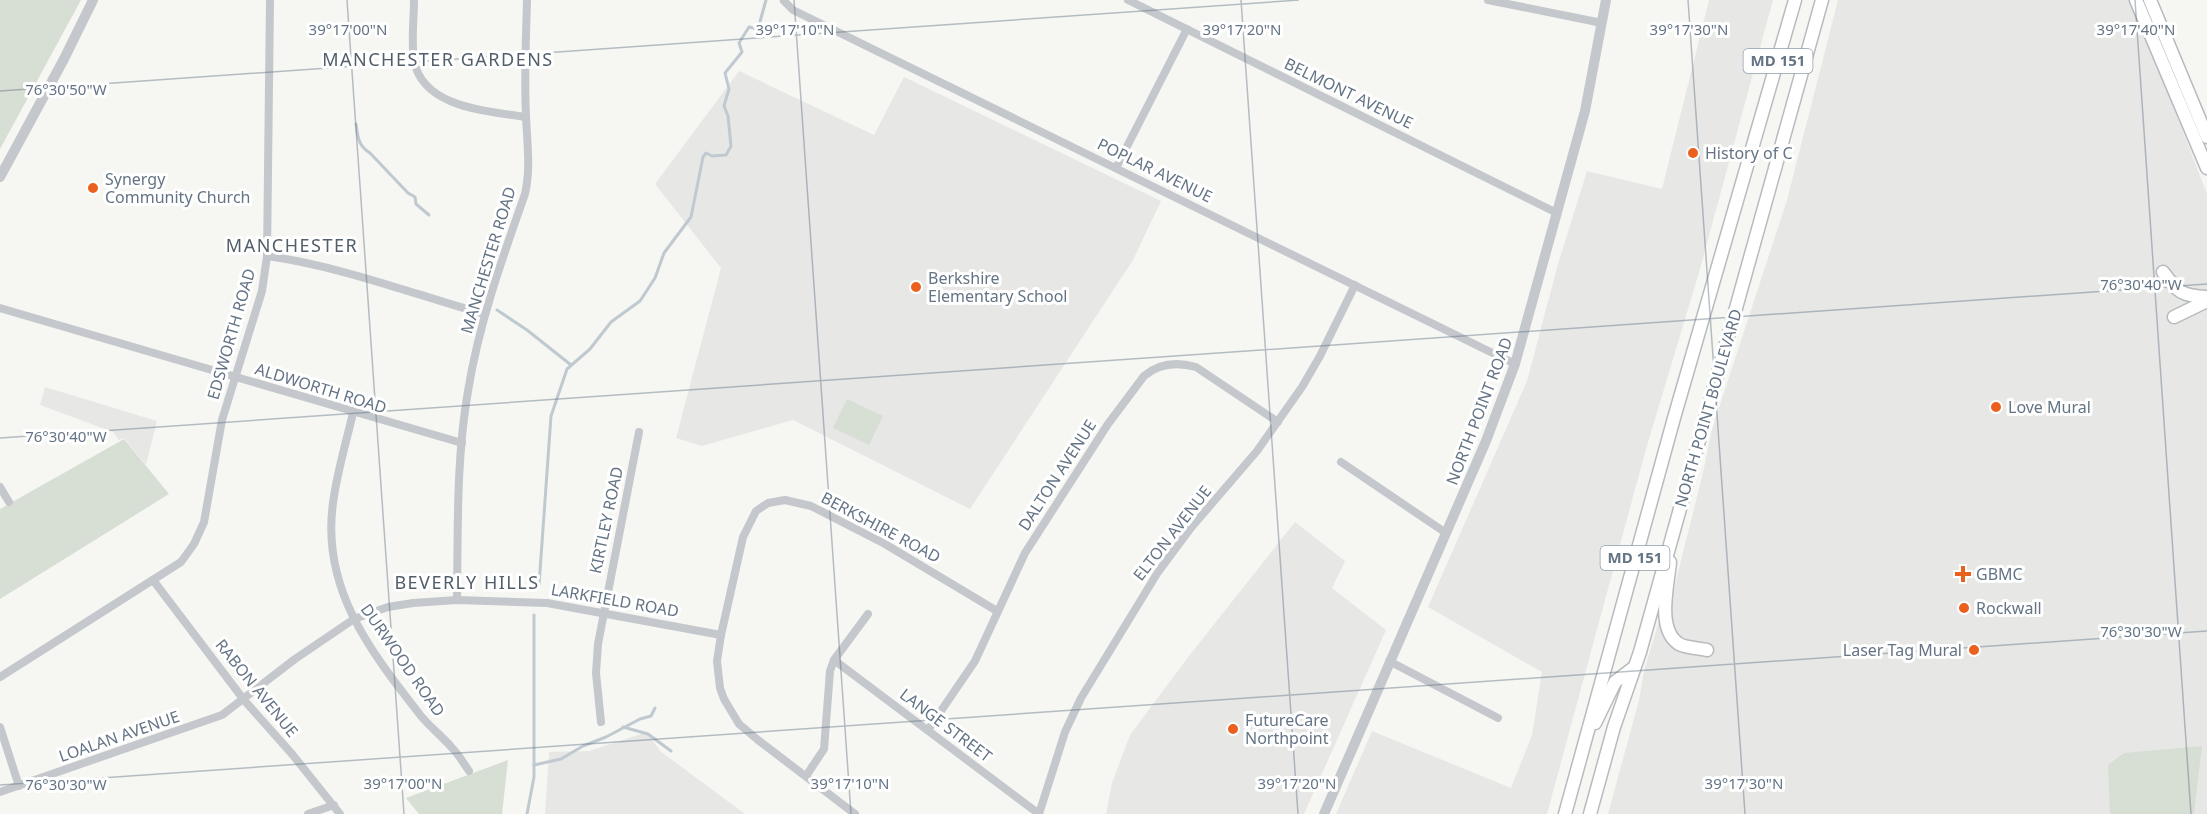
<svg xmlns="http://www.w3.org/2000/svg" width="2207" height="814" font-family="'Noto Sans',sans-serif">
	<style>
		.built { fill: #e7e8e6 }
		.green { fill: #d7ded4 }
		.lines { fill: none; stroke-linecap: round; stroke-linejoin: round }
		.stream { stroke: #bfc9cf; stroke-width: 3 }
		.primary-casing { stroke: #b7bbbf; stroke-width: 15 }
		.minor { stroke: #c4c7cb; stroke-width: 8 }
		.tertiary { stroke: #c4c7cb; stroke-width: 10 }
		.primary { stroke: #fff; stroke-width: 12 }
		.ticks { fill: none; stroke: #647485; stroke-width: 1.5; stroke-opacity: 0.45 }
		.poi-dot { fill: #eb5f1f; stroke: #fff; stroke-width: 2 }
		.labels { text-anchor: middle; stroke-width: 6; stroke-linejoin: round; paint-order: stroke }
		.shield { fill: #fff; stroke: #929eaa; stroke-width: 1.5 }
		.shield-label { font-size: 15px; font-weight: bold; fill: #647485 }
		.street-label { font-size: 16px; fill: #647485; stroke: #fff }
		.poi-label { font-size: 16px; fill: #647485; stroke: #fff; text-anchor: start }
		.neighbourhood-label { font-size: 18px; letter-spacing: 1.5px; fill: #525e6a; stroke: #fff }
		.ticks-label { font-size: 15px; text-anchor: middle; fill: #647485; stroke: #fff; stroke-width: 6; stroke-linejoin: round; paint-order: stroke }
	</style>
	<rect width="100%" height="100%" fill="#f6f7f3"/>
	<g class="built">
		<polygon points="1709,0 1773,0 1700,269 1646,449 1547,814 1336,814 1372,731 1511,788 1532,735 1542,672 1428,607 1527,381 1558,264 1587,171 1662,189"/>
		<polygon points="1838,0 2129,0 2144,30 2207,194 2207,814 1608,814 1639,700 1644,671 1658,624 1669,608 1702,477 1712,429 1787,200"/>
		<polygon points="739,71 874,135 904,77 1161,201 1133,260 970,509 793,420 702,446 676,438 721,268 655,184"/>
		<polygon points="45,387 157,421 146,465 124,438 119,440 113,432 40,405"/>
		<polygon points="1295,522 1345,561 1332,588 1386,630 1304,814 1106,814 1112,783 1130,735 1189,656"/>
		<polygon points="647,732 660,751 745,814 545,814 549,752 589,751"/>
	</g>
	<g class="green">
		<polygon points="0,0 81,0 0,149"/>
		<polygon points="847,399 883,416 869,445 833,428"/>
		<polygon points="124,439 169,494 0,599 0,509"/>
		<polygon points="2202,746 2194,814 2110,814 2108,765 2124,753"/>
		<polygon points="508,760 502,814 419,814 406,798"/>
	</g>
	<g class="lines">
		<g class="stream">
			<path d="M356,124C358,137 358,146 370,153L408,193L415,197L416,204L429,215"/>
			<polyline points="497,310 527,330 571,365"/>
			<polyline points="539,585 551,416 567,369 590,349 611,322 640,301 655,278 664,253 691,217 703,157 706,153 712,156 726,155 731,146 728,116 724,106 729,89 725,73 742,52 739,43 749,27 758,29 766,0"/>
			<polyline points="623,727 648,734 671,751"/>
			<polyline points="534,765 561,759 583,746 606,737 640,719 651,716 655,708"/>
			<polyline points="527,814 534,777 534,615"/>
		</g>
		<g class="primary-casing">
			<g id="primary">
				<polyline points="2136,0 2207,168"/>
				<polyline points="2150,0 2207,137"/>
				<path d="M2163,272C2178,292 2181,296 2207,297"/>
				<polyline points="2174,317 2207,301"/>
				<path d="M1670,562C1668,586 1656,629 1679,644C1686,648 1699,648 1707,650"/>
				<polyline points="1595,723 1615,682 1632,669"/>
				<polyline points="1565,814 1674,418 1795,0"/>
				<polyline points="1590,814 1614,727 1640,652 1822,0"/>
			</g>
		</g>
		<g class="minor">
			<path d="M414,0C414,19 411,41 414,60C422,108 488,111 526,117"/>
			<polyline points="1128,0 1557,213"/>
			<polyline points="1488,0 1602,23"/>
			<polyline points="784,1 793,10 1515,364"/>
			<polyline points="1116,168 1187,29"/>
			<path d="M267,256C340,266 413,294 484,314"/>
			<polyline points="0,308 462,443"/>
			<path d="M353,413C346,443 337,472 333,503C321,589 371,652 421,716C431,728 443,737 453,749C459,755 464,764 469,771"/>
			<polyline points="1341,462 1446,533"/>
			<polyline points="0,487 9,502"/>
			<polyline points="153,580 244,700 292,754 340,814"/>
			<path d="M457,600C458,531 456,460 468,391C479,323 502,259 525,194C531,167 527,143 526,116C524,77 526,39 527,0"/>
			<polyline points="834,660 1039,814 1065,732 1081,698 1158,572 1190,529 1257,451 1302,387 1320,356 1355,285"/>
			<polyline points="1389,661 1498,718"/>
			<polyline points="0,677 181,562 194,544 204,522 222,420 262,291 267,256 270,0"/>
			<polyline points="601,722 596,673 598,644 639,432"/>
			<polyline points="0,727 19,786"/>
			<path d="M928,730L975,661L1025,553L1108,424L1144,376C1159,363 1178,362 1196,367L1278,422"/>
			<polyline points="806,776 824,749 830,671 834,660 868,614"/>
			<polyline points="0,792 222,715 295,659 354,619 388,607 413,603 457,600 547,603 721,635"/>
			<polyline points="308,814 334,805"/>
			<polyline points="855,814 758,740 739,724 724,699 720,688 717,661 721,635 743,537 756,511 768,503 785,500 811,506 885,544 997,611"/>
		</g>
		<g class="tertiary">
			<polyline points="0,177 64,59 93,0"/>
			<polyline points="1324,814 1486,441 1515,364 1585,111 1606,0"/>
		</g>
		<use href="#primary" class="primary"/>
	</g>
	<path class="ticks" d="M347,0L404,814M794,0L851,814M1241,0L1298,814M1688,0L1745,814M2135,0L2191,814M0,91L1299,0M0,438L2207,284M0,785L2207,631"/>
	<g class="poi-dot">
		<circle cx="1693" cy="153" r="6"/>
		<circle cx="93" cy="188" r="6"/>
		<circle cx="916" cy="287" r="6"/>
		<circle cx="1996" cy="407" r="6"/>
		<path d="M1960 565h6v6h6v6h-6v6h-6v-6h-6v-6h6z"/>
		<circle cx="1964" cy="608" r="6"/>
		<circle cx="1974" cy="650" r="6"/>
		<circle cx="1233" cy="729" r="6"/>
	</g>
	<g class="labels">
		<g class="shield">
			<rect x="1743.5" y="49" width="69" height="24" rx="4.5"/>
			<rect x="1600.5" y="546" width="69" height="24" rx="4.5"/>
		</g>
		<g class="shield-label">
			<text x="1778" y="66">MD 151</text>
			<text x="1635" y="563">MD 151</text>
		</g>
		<g class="street-label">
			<text transform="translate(1349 93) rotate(26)" y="6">BELMONT AVENUE</text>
			<text transform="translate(1155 170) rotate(26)" y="6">POPLAR AVENUE</text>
			<text transform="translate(488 260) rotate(-73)" y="6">MANCHESTER ROAD</text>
			<text transform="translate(231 334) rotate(-74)" y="6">EDSWORTH ROAD</text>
			<text transform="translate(321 388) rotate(17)" y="6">ALDWORTH ROAD</text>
			<text transform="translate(1708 408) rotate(-74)" y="6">NORTH POINT BOULEVARD</text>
			<text transform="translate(1479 411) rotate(-69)" y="6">NORTH POINT ROAD</text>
			<text transform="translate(1057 475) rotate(-57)" y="6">DALTON AVENUE</text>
			<text transform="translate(606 520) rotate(-78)" y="6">KIRTLEY ROAD</text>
			<text transform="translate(881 527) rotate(28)" y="6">BERKSHIRE ROAD</text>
			<text transform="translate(1172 533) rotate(-52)" y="6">ELTON AVENUE</text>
			<text transform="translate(615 600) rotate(10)" y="6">LARKFIELD ROAD</text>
			<text transform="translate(403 660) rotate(55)" y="6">DURWOOD ROAD</text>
			<text transform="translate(257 688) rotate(51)" y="6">RABON AVENUE</text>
			<text transform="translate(946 725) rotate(37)" y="6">LANGE STREET</text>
			<text transform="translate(119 736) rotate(-19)" y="6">LOALAN AVENUE</text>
		</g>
		<g class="poi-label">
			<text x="1705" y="159">History of C</text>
			<text x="105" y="185">Synergy<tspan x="105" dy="18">Community Church</tspan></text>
			<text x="928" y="284">Berkshire<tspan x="928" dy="18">Elementary School</tspan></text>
			<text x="2008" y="413">Love Mural</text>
			<text x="1976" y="580">GBMC</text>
			<text x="1976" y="614">Rockwall</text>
			<text x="1962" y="656" text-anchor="end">Laser Tag Mural</text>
			<text x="1245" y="726">FutureCare<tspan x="1245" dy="18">Northpoint</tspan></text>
		</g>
		<g class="neighbourhood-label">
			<text x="438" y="66">MANCHESTER GARDENS</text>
			<text x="292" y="252">MANCHESTER</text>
			<text x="467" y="589">BEVERLY HILLS</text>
		</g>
	</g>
	<g class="ticks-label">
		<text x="348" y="35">39°17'00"N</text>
		<text x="795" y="35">39°17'10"N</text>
		<text x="1242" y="35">39°17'20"N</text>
		<text x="1689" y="35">39°17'30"N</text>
		<text x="2136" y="35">39°17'40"N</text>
		<text x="66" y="95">76°30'50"W</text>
		<text x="2141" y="290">76°30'40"W</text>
		<text x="66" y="442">76°30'40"W</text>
		<text x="2141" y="637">76°30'30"W</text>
		<text x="403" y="789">39°17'00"N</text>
		<text x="850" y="789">39°17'10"N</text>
		<text x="1297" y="789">39°17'20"N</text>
		<text x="1744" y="789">39°17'30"N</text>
		<text x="66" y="790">76°30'30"W</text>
	</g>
</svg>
